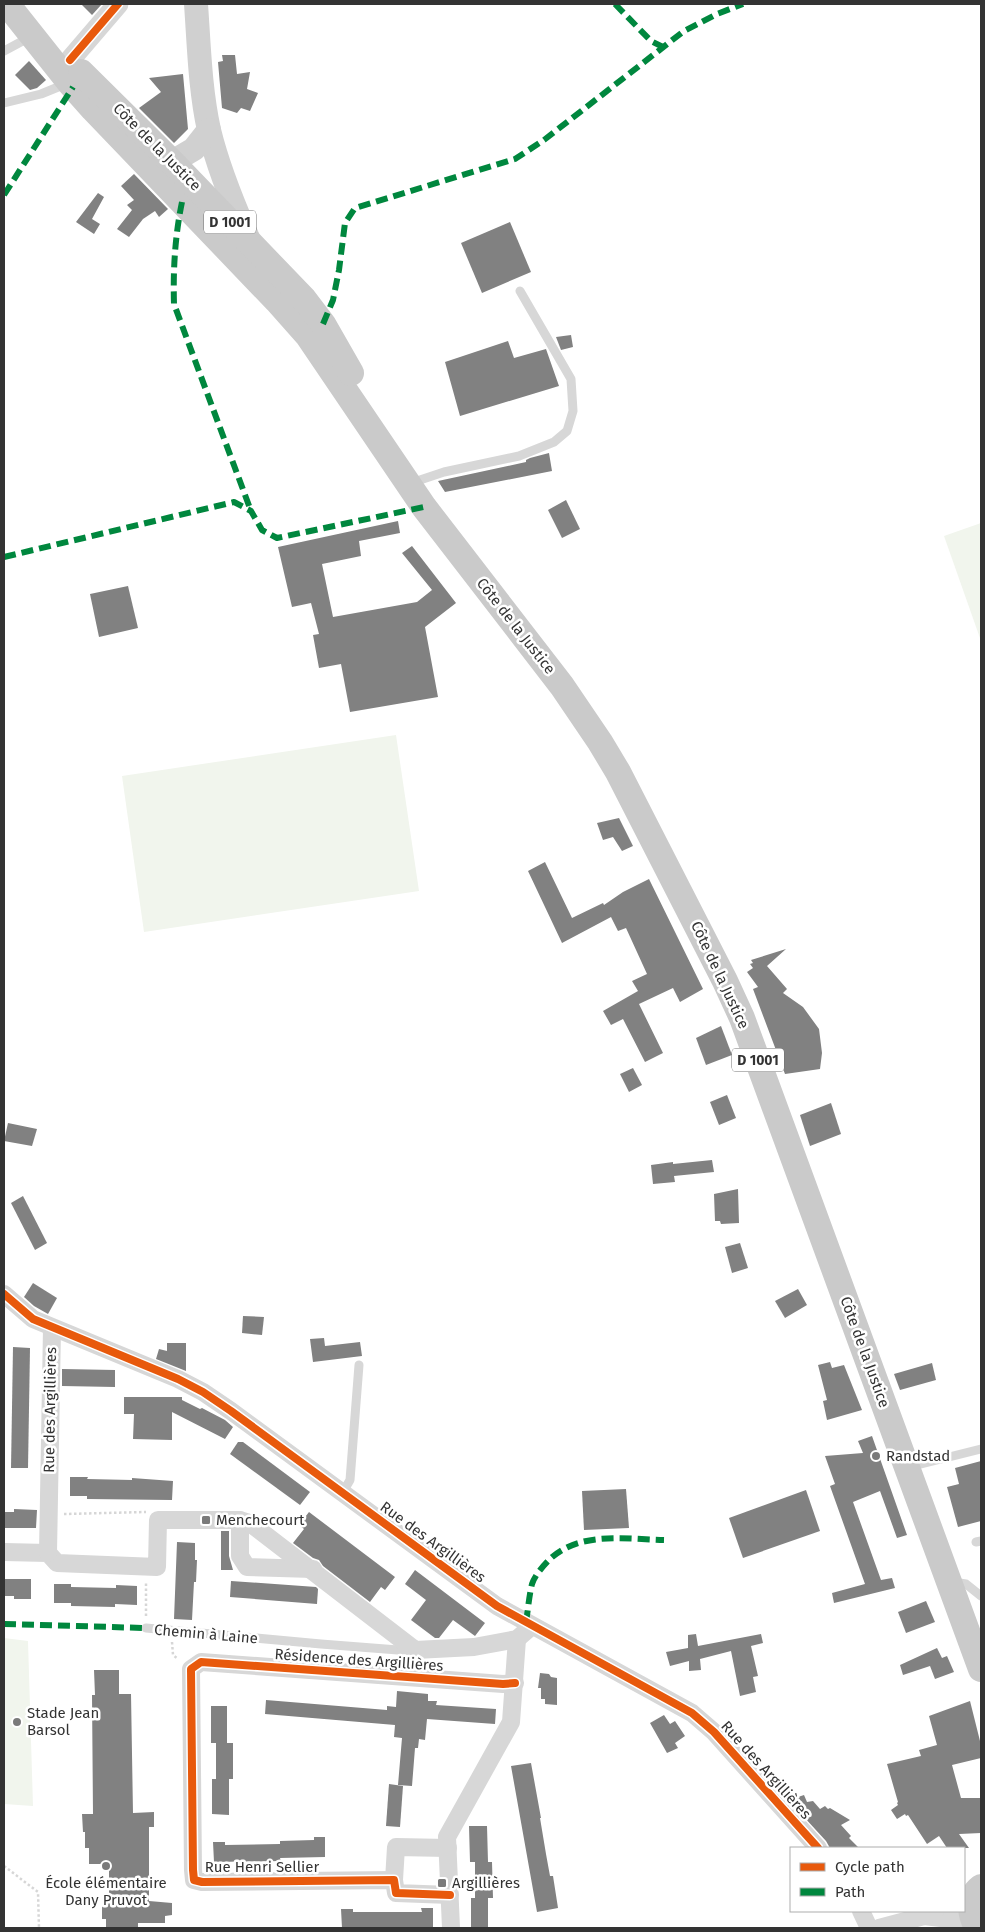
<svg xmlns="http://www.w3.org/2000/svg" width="985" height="1932" font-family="'Fira Sans',sans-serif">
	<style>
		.green { fill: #f1f5ed }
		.building { fill: #818181 }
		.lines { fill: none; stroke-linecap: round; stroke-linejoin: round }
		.path { stroke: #d6d6d6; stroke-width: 2.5; stroke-dasharray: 2.5 2.5; stroke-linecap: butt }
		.service { stroke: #d7d7d7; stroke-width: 9 }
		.minor { stroke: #d7d7d7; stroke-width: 18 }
		.tertiary { stroke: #d7d7d7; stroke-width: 21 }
		.secondary { stroke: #d0d0d0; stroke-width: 24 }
		.primary { stroke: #cacaca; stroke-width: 26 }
		.quiet { stroke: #00873e; stroke-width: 6; stroke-dasharray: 12 6; stroke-linecap: butt }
		.cycleway-casing { stroke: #fff; stroke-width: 11 }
		.cycleway { stroke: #e8590c; stroke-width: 8 }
		.poi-dot { fill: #7a7a7a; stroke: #fff; stroke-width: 2 }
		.labels { text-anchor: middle; stroke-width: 5; stroke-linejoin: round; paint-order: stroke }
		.shield { fill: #fff; stroke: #707070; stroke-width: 1 }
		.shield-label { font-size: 14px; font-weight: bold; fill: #333 }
		.street-label { font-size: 15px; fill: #333; stroke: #fff }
		.poi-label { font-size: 15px; fill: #333; stroke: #fff; text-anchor: start }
	</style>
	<rect width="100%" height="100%" fill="#fff"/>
	<g class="green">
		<polygon points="981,523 981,641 944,536"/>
		<polygon points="396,735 419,891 144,932 122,776"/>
		<polygon points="4,1638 28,1641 33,1806 4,1804"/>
	</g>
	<g class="building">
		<polygon points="81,4 102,4 92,15"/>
		<polygon points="222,55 235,55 237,74 250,72 247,89 258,93 250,111 241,108 237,113 222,108 218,62 223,61"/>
		<polygon points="29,61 46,80 37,88 30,90 15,75"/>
		<polygon points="183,74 188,129 174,143 139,108 161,92 149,78"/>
		<polygon points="134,174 168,209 159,217 155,211 143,219 129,237 117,229 132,210 127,205 134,200 121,186"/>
		<polygon points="98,193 104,197 92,219 100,224 94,234 76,222"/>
		<polygon points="510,222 531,272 482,293 461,243"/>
		<polygon points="571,335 573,347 561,350 556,337"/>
		<polygon points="508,341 514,358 546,349 559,386 460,416 445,362"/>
		<polygon points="549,453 552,471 445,492 438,481 526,462 526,460 530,458"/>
		<polygon points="566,500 580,529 562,538 548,510"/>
		<polygon points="398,521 400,533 359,541 361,556 322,564 333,617 417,602 432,590 402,553 412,546 456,603 425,627 438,697 350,712 341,664 319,668 313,635 319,634 311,603 292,607 278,547"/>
		<polygon points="128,586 138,628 99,637 90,594"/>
		<polygon points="619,818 633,846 622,851 613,837 603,840 597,823"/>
		<polygon points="545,862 572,918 603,903 604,905 623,892 649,879 703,989 680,1002 673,988 639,1004 663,1053 645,1062 623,1019 611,1025 603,1011 638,991 632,981 647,974 626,928 618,931 611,917 562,943 528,871"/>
		<polygon points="786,949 767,966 787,989 783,993 803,1007 819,1029 822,1053 820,1069 785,1074 753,989 758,987 747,972 753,968 750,964 753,963 751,960"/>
		<polygon points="721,1026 732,1055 706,1065 696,1038"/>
		<polygon points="633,1068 642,1085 629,1092 620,1074"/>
		<polygon points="727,1095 736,1118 719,1125 710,1102"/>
		<polygon points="831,1103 841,1134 810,1146 800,1115"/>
		<polygon points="8,1123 37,1129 32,1146 4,1141"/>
		<polygon points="712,1160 714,1172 674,1176 675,1182 653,1184 651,1165 673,1162 673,1164"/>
		<polygon points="738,1189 739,1223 721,1224 720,1221 715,1221 714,1194"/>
		<polygon points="23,1196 47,1243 35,1250 11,1203"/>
		<polygon points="740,1243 748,1268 732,1273 725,1247"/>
		<polygon points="33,1283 57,1298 48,1314 34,1306 24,1297"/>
		<polygon points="798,1289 807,1305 785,1318 775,1301"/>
		<polygon points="243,1316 264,1317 262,1335 242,1333"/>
		<polygon points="324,1338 325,1346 360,1342 362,1356 313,1362 310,1339"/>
		<polygon points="167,1343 186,1343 186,1371 156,1359 159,1349 167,1351"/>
		<polygon points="13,1347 30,1348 28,1468 11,1468"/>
		<polygon points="830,1362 832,1368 844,1365 862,1410 827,1420 823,1401 827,1400 818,1365"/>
		<polygon points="932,1363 936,1380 900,1390 894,1374"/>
		<polygon points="62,1369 115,1370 115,1387 62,1386"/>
		<polygon points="124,1397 182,1397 182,1400 200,1409 202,1408 225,1420 233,1427 225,1439 172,1412 172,1440 133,1439 134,1414 124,1414"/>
		<polygon points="872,1436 907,1535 897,1538 880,1491 853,1502 881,1580 892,1578 895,1588 834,1603 832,1593 865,1584 830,1486 835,1484 825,1456 863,1453 858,1441"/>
		<polygon points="238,1442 243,1442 310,1492 300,1505 230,1454"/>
		<polygon points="981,1461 981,1521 958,1527 947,1487 959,1484 955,1468"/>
		<polygon points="70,1477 88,1477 87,1479 132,1480 132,1478 173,1481 172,1500 87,1499 87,1496 70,1496"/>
		<polygon points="626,1489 629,1528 584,1530 582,1491"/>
		<polygon points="806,1490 820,1531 743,1558 729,1518"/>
		<polygon points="14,1509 37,1510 36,1528 4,1528 4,1512 14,1512"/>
		<polygon points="309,1512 395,1577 385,1590 381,1587 370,1602 323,1566 319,1560 313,1558 293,1543 304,1529 299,1525"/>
		<polygon points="221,1531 229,1531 229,1556 233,1570 221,1570"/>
		<polygon points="177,1542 195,1543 195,1560 197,1560 196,1582 194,1582 192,1620 174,1619"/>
		<polygon points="415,1570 485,1623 475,1636 453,1620 439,1638 435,1638 411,1620 426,1600 405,1584"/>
		<polygon points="4,1579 31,1579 31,1599 14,1599 14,1596 4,1596"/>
		<polygon points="231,1581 316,1587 318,1589 317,1604 230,1597"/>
		<polygon points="54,1584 71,1584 71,1587 116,1588 116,1585 137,1586 137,1605 115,1604 115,1607 71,1606 71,1603 54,1603"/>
		<polygon points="926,1601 935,1622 906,1633 898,1612"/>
		<polygon points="696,1634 698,1646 761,1634 763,1643 751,1646 758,1676 753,1677 756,1692 740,1696 731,1651 700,1659 701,1670 689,1671 689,1661 670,1666 666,1652 688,1648 688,1635"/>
		<polygon points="937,1648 942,1658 947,1656 954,1672 935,1679 930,1666 903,1675 900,1665"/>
		<polygon points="94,1670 119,1670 119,1694 131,1694 133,1813 154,1812 154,1827 149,1827 149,1901 172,1903 172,1915 165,1916 165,1923 138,1923 138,1928 106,1928 106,1919 102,1919 102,1903 109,1903 109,1864 89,1864 89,1848 85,1848 85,1832 83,1832 82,1814 93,1814 92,1695 95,1695"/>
		<polygon points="540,1673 549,1674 551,1677 557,1678 557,1705 545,1704 545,1699 541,1699 541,1688 538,1688"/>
		<polygon points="397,1691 428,1694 428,1701 437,1701 436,1705 496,1709 495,1724 427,1719 425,1740 419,1739 418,1748 415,1748 412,1786 398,1785 402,1738 394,1737 395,1725 265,1714 266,1700 387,1710 387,1706 396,1707"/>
		<polygon points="970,1701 981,1745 981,1758 952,1765 961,1798 981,1798 981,1833 959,1834 969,1848 947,1848 939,1836 927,1844 908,1815 906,1816 905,1814 897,1819 891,1810 898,1805 897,1803 898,1802 887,1764 921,1756 919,1750 937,1745 929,1716"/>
		<polygon points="211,1706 227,1706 227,1743 233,1743 233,1779 229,1779 229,1815 212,1814 212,1779 216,1779 216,1743 211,1743"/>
		<polygon points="664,1715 670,1724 675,1721 685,1736 675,1743 678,1748 667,1753 650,1723"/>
		<polygon points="531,1763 541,1818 540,1818 546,1854 550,1876 553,1876 558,1908 537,1912 511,1766"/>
		<polygon points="389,1784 403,1786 400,1827 386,1826"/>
		<polygon points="804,1795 807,1802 813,1801 820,1809 825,1806 828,1809 830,1808 850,1820 841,1825 851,1836 849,1838 859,1848 830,1848 826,1841 793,1805 792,1799"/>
		<polygon points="469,1826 487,1826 488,1862 492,1862 493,1898 488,1898 488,1928 471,1928 471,1898 475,1898 475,1862 470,1862"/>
		<polygon points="314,1837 325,1837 325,1857 280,1858 281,1861 214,1862 213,1842 225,1842 225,1845 280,1844 280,1841 314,1840"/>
		<polygon points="421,1908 433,1908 433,1928 342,1928 341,1909 353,1909 353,1912 422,1912"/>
	</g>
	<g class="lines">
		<g class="path">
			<polyline points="64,1514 146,1512"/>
			<polyline points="146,1616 146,1582"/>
			<polyline points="172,1642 173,1655 178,1659"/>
			<polyline points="4,1866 38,1892 39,1928"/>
		</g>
		<g class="service">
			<polyline points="4,51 30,37"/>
			<polyline points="4,103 41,94 68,83"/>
			<polyline points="411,483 444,472 519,456 554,442 567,431 573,411 571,379 520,291"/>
			<polyline points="909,1467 981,1449"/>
			<polyline points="343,1492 350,1480 359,1365"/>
			<polyline points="976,1542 981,1541"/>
			<polyline points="953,1582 966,1584 981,1596"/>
			<polyline points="146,1628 321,1644 398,1650 412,1650"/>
		</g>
		<g class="minor">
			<polyline points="4,1294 33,1319 178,1379 203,1392 231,1411 497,1606 692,1713 714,1732 818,1848"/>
			<polyline points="240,1520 240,1556 247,1567 313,1569"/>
			<polyline points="4,1552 48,1553 57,1563 157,1567 158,1520 240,1520 250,1523 415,1650 474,1647 517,1639 532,1626"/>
			<polyline points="48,1553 52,1328"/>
			<polyline points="394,1880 396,1847 448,1848"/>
			<polyline points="450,1895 396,1893 394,1880 202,1882 194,1880 193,1870 191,1669 201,1662 503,1684 515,1683"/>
			<polyline points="861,1911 869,1928"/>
			<polyline points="924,1916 958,1920 975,1924"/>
			<polyline points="451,1928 447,1837 511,1722 517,1639"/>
			<polyline points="879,1928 924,1916 935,1911"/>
		</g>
		<polyline class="tertiary" points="70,60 118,4"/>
		<g class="secondary">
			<path d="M196,4C199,46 200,89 209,130C218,167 233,204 248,238"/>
			<polyline points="172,162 194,149 209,130"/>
		</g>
		<g class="primary">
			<polyline points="7,4 69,82 93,109 277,301 308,336 424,507 562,686 600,742 618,772 725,981 742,1018 981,1669"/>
			<polyline points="81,72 172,162 304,299 323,324 351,373"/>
			<path d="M978,1928C969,1915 968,1897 981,1887"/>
		</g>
		<g class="quiet">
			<polyline points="615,4 651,41 663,47"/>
			<polyline points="4,195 73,87"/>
			<path d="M182,202C175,236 173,269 174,304L251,511"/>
			<polyline points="323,324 333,300 339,270 345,223 355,208 515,159 544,140 684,31 717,14 743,4"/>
			<polyline points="4,557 234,502 251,511 262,530 277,538 424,507"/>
			<path d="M526,1622C528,1610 529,1596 532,1584C535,1575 543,1566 550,1559C580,1531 625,1539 664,1540"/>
			<polyline points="4,1624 146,1628"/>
		</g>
		<g class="cycleway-casing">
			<g id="cycleway">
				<polyline points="70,60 118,4"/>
				<polyline points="4,1294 33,1319 178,1379 203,1392 231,1411 497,1606 692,1713 714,1732 818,1848"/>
				<polyline points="450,1895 396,1893 394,1880 202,1882 194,1880 193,1870 191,1669 201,1662 503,1684 515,1683"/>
			</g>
		</g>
		<use href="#cycleway" class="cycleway"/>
	</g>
	<g class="poi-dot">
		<circle cx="876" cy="1456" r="5"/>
		<rect x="201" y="1515" width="10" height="10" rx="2.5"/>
		<circle cx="17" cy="1722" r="5"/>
		<circle cx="106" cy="1866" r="5"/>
		<rect x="437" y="1878" width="10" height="10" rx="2.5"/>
	</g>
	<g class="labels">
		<g class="shield">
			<rect x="204" y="210.5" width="52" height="23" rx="4"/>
			<rect x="732" y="1048.5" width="52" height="23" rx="4"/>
		</g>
		<g class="shield-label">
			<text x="230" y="227">D 1001</text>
			<text x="758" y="1065">D 1001</text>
		</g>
		<g class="street-label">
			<text transform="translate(157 147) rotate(45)" y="5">Côte de la Justice</text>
			<text transform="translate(516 626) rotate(52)" y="5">Côte de la Justice</text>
			<text transform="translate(720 975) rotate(65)" y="5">Côte de la Justice</text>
			<text transform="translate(865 1352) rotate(70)" y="5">Côte de la Justice</text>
			<text transform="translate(50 1410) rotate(-89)" y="5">Rue des Argillières</text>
			<text transform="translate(433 1542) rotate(36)" y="5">Rue des Argillières</text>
			<text transform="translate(206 1634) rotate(5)" y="5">Chemin à Laine</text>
			<text transform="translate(359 1660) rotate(4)" y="5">Résidence des Argillières</text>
			<text transform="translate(766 1770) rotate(48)" y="5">Rue des Argillières</text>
			<text x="262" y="1872">Rue Henri Sellier</text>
		</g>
		<g class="poi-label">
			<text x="886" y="1461">Randstad</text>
			<text x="216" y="1525">Menchecourt</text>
			<text x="27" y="1718">Stade Jean<tspan x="27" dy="17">Barsol</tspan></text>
			<text x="106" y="1888" text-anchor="middle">École élémentaire<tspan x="106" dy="17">Dany Pruvot</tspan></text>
			<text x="452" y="1888">Argillières</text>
		</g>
	</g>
	<rect width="985" height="1932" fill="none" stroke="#333333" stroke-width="10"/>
	<rect x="790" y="1847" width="175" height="65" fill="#ffffff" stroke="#adadad"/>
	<rect x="800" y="1863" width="25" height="8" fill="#e8590c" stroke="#adadad"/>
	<text x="835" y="1872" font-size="15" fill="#333333">Cycle path</text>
	<rect x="800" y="1888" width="25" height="8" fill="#00873e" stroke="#adadad"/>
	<text x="835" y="1897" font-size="15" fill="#333333">Path</text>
</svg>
